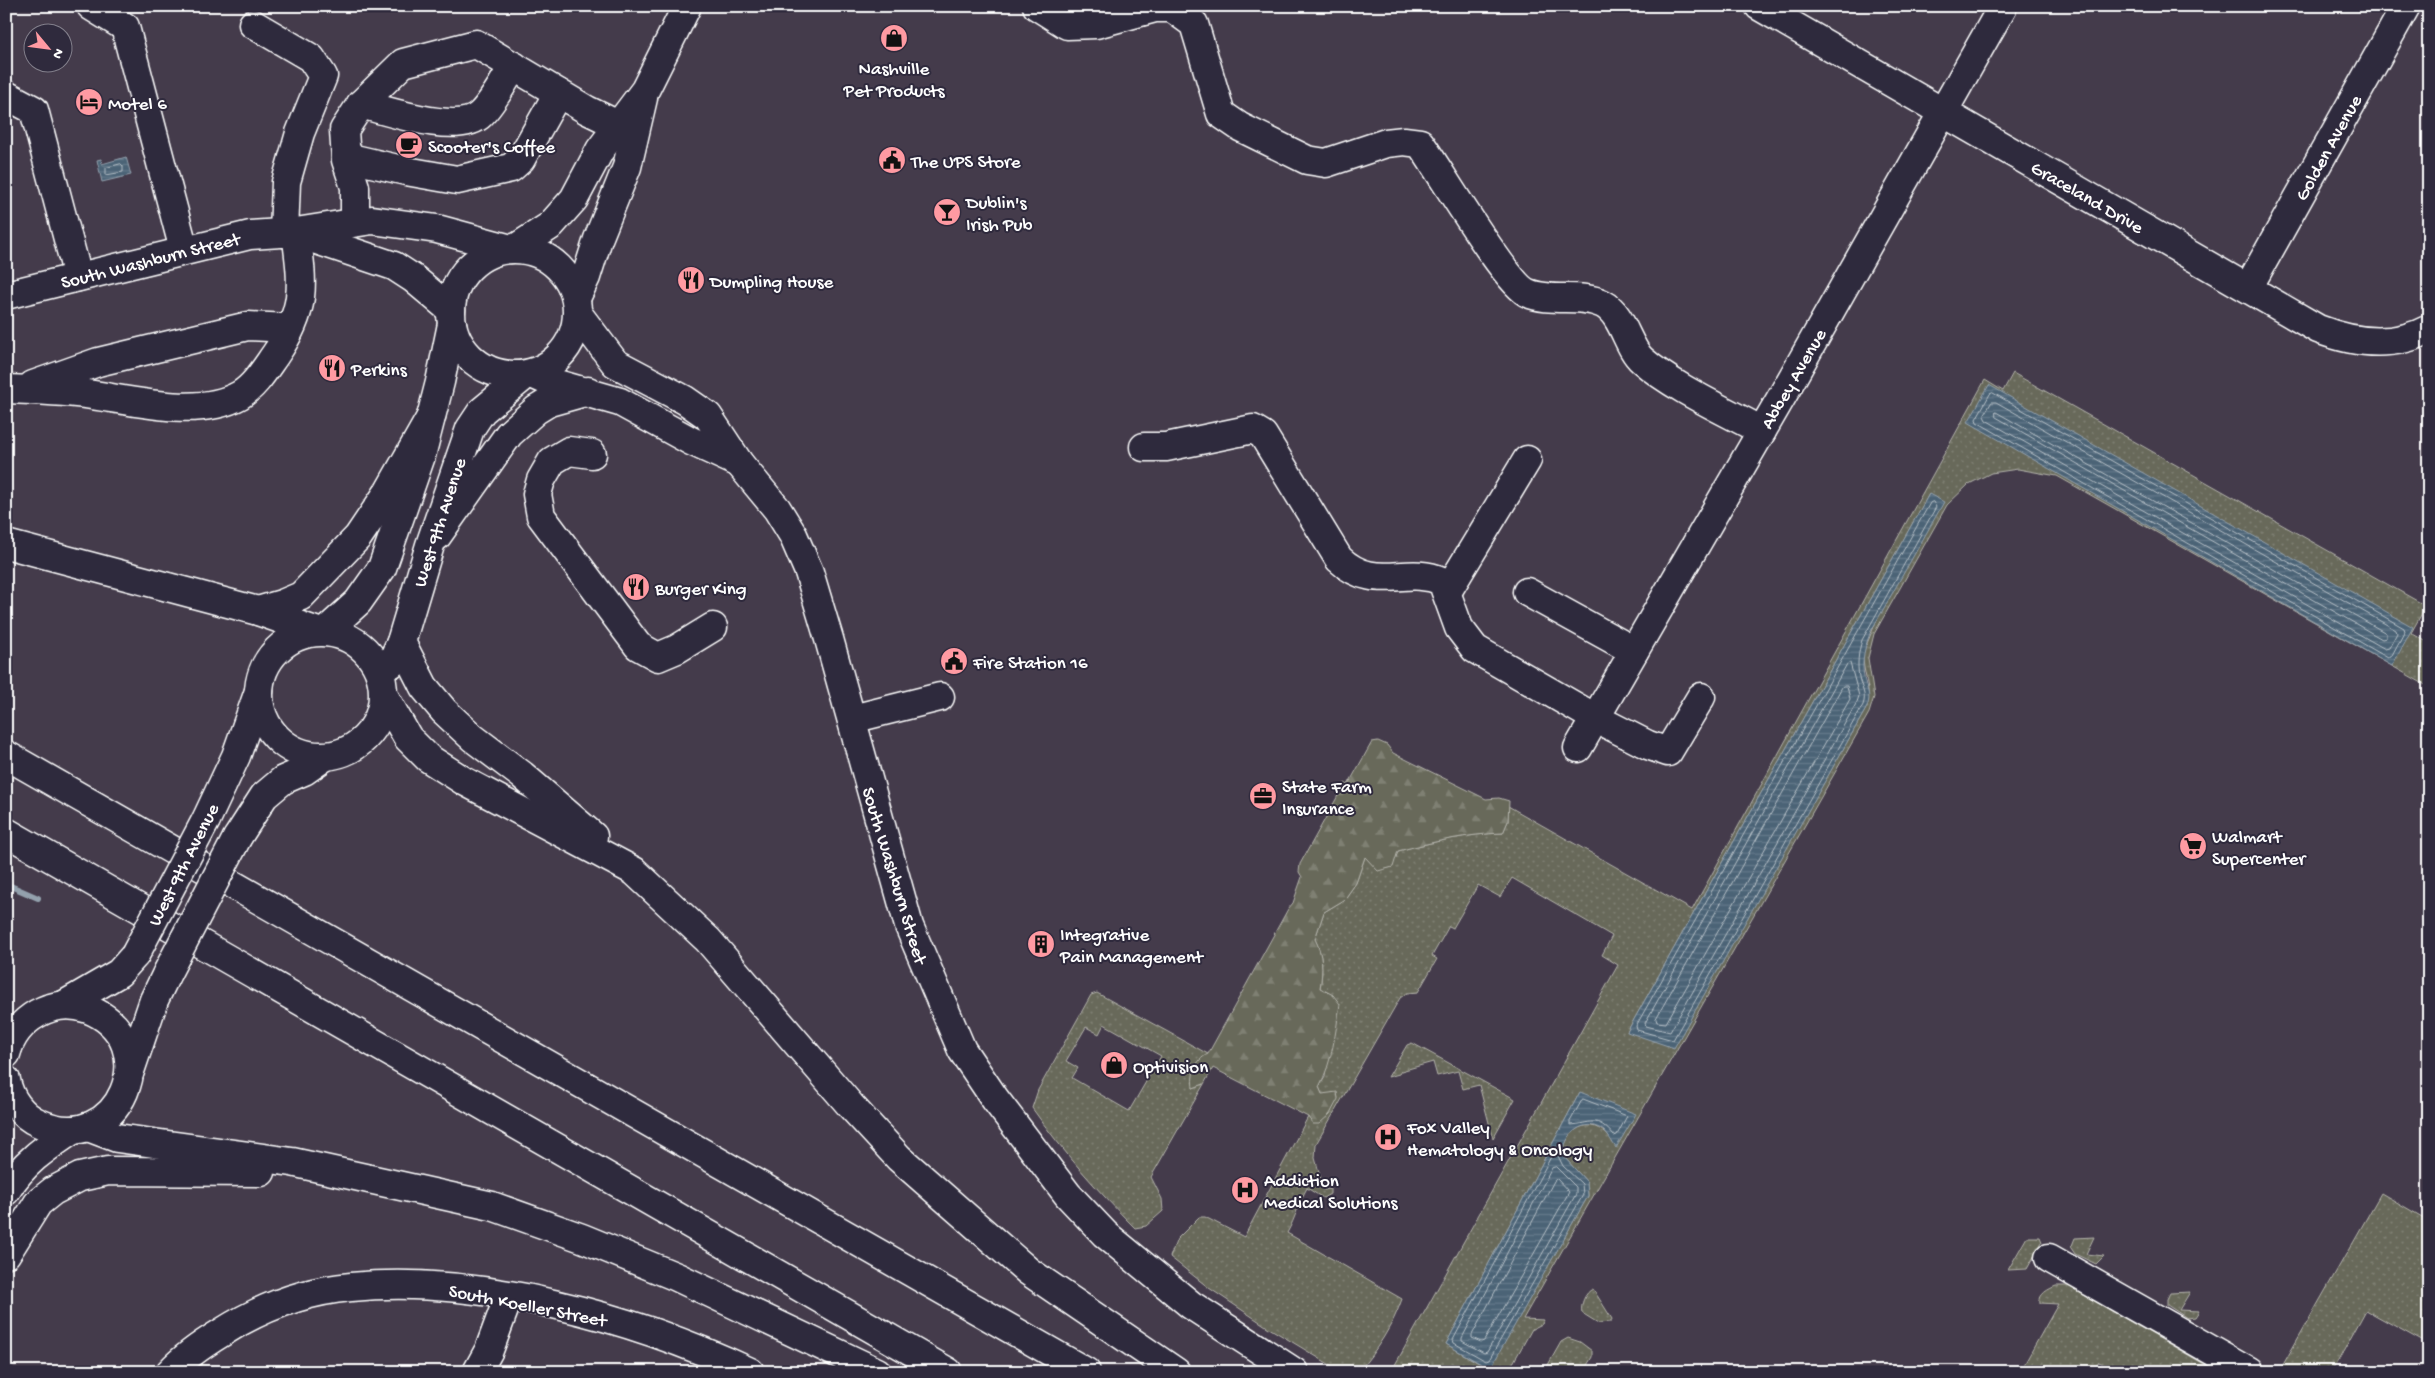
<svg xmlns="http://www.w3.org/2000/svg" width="2435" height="1378" font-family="'Gochi Hand',sans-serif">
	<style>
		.green { fill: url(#green-dots); stroke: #b4b4ac; fill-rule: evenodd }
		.forest { fill: url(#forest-firs); stroke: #b4b4ac }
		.water { fill: url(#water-rules); stroke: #93a1ad }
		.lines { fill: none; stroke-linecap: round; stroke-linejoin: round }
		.shore { stroke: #b7c1c8; stroke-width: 1 }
		.stream { stroke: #93a1ad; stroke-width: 6 }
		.minor-casing { stroke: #fff; stroke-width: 31 }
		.major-casing { stroke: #fff; stroke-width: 31 }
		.highway-casing { stroke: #fff; stroke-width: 31 }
		.minor { stroke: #2f2a3d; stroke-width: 28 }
		.major { stroke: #2f2a3d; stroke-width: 28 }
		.highway { stroke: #2f2a3d; stroke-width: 28 }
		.major-bridge-casing { stroke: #fff; stroke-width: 31; stroke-linecap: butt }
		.major-bridge { stroke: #2f2a3d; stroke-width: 28 }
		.labels { text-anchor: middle; stroke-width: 4; stroke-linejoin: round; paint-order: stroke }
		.poi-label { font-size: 19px; fill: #fff; stroke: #2f2a3d; text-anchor: start }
		.street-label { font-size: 19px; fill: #fff; stroke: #2f2a3d }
	</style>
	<defs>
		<pattern id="green-dots" width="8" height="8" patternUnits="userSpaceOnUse" patternTransform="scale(1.25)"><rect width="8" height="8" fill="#68695a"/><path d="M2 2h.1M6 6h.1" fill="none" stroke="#7f8073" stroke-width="1.8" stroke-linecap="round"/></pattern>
		<pattern id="forest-firs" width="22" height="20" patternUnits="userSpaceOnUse" patternTransform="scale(1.25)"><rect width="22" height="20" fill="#68695a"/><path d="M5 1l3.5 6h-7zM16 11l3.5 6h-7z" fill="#7f8073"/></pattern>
		<pattern id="water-rules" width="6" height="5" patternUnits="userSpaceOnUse" patternTransform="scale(1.25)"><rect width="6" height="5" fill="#4b6376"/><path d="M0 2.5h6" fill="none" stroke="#667a8b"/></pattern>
	</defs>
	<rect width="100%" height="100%" fill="#443b4b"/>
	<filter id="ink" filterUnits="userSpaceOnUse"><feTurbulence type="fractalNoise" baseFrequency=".02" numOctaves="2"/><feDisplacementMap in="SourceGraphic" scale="10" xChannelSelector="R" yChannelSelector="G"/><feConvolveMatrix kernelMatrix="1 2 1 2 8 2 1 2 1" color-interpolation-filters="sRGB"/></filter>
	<g filter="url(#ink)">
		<g class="green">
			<path d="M2013,373L2426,606L2411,633L2429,643V687L2057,476L2018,469L1991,473L1969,484L1947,505L1874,634L1868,658L1874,697L1869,713L1523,1319L1544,1320L1542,1324L1532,1329L1508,1372H1391L1618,965L1602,955L1612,936L1512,878L1500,897L1478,885L1453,928L1449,926L1432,956L1437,959L1418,992L1407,993L1400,998L1316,1144L1315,1158L1324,1190L1330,1189V1194L1323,1198L1307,1188C1298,1204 1296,1217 1287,1233L1402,1299C1393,1325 1377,1350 1358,1372H1342L1269,1328L1209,1288L1170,1257L1177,1239L1199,1217H1205L1244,1237L1308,1117L1313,1124L1322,1094L1319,1087L1325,1077L1333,995L1320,989C1323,970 1323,955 1315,939L1324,912L1344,900L1356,883L1365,857L1379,870L1392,867L1398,851C1432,842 1468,834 1503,833L1508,821V806L1692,910L1985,380L2003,391ZM1929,494L1863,653C1862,672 1872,689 1867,707L1762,891L1627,1032ZM1580,1092L1610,1138C1591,1114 1564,1128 1563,1156L1587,1182L1588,1196L1489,1369L1446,1344Z"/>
			<path d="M1097,993L1208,1054L1193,1088L1204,1084L1151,1177L1162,1199L1163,1211L1146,1226L1135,1228C1097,1190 1063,1152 1032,1108L1038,1090L1091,995ZM1104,1024L1161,1056L1129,1111L1072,1078L1078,1068L1066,1061L1086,1027L1099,1034Z"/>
			<polygon points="1412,1043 1515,1099 1493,1138 1479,1085 1463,1089 1458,1071 1437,1076 1433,1062 1401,1071 1399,1074 1388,1077 1407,1045"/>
			<polygon points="2381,1193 2429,1221 2429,1345 2366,1310 2332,1372 2284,1372 2280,1370"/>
			<polygon points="2027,1237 2040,1237 2042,1242 2027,1269 2008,1270"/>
			<polygon points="2094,1237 2086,1254 2104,1256 2096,1264 2075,1254 2071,1248 2075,1238"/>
			<path d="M2056,1286H2068L2218,1372H2165L2159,1368L2155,1372H2117L2099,1362L2093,1372H2020L2058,1304L2040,1303C2038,1294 2049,1289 2056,1286Z"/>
			<path d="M1593,1289L1612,1319L1611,1322L1598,1323L1582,1313C1580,1305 1585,1292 1593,1289Z"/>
			<polygon points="2190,1292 2179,1310 2199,1311 2195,1317 2187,1318 2167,1305 2167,1299 2170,1293"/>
			<polygon points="1568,1338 1580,1342 1592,1351 1592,1357 1583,1372 1544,1372 1561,1342"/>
		</g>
		<path class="forest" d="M1378,741L1387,745L1393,753L1486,799L1499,798L1509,801L1508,821L1503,833C1468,834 1432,842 1398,851L1393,867L1378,871L1365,857L1356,883L1344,900L1324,912L1315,939C1323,955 1323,970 1320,988L1333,995L1340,1004C1336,1031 1332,1063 1319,1087L1322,1094L1337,1092L1338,1099L1330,1114L1319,1124H1313L1308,1117L1213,1068L1204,1084L1193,1088C1191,1075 1195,1060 1208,1054L1288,909L1293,903L1302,877L1299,872L1300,864L1345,783L1348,785L1372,742Z"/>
		<g class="water">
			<polygon points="126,157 131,175 102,182 97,160 101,159 102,164"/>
			<polygon points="1989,385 2413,627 2392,666 1968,422"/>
			<path d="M1929,494L1944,502L1871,631C1865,646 1861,660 1864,677C1866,689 1872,695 1867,707L1674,1048L1627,1032Z"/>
			<path d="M1580,1092L1636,1114L1616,1148C1612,1142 1609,1136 1604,1131C1583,1115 1563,1136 1563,1156L1587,1182L1588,1196L1490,1369L1446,1344Z"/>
		</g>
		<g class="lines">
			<g class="shore">
				<polygon points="121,164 123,166 123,172 106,175 106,168"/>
				<polygon points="1993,393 2404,628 2405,631 2391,657 2388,658 1977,422 1976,419 1990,394"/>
				<polygon points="1992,402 1996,402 2396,630 2397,633 2389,648 2385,649 1986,420 1984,416"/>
				<polygon points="1996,412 2386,633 2386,638 2382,639 1996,417"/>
				<path d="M1933,502L1936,507L1862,640C1858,653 1857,664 1859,677C1861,688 1867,694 1863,705L1673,1040L1637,1030L1636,1026L1930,503Z"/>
				<polygon points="1850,663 1859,696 1857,702 1670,1032 1646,1026 1645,1023 1847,664"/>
				<polygon points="1843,686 1847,686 1850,699 1666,1023 1657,1022 1656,1019"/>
				<path d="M1583,1099L1627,1116L1617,1135L1614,1136C1596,1114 1591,1124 1570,1125V1122Z"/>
				<polygon points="1556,1152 1563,1166 1582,1184 1583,1195 1489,1360 1486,1361 1454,1343 1453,1340 1553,1153"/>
				<polygon points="1556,1167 1576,1187 1576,1194 1487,1352 1484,1353 1462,1341 1462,1338 1552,1168"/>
				<polygon points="1557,1179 1569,1192 1484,1341 1481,1342 1472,1338 1472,1335 1554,1181"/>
			</g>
			<polyline class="stream" points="6,884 38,898"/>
			<g class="minor-casing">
				<g id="minor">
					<polyline points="91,6 125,27 184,250"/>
					<path d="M1037,6L1067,25L1096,24L1155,8H1172L1194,24L1221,114L1240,127L1307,160L1326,163L1386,143L1404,141L1420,143C1439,169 1507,285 1528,293C1551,303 1581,293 1603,304C1623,314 1627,347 1642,360C1674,388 1724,410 1762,431"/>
					<path d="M1759,6L2318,329C2354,343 2394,348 2429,329"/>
					<polyline points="253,24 311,58 323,76 300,133 286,182 284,233"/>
					<polyline points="6,95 34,110 78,277"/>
					<path d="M361,104C387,111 460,136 481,114C494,101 503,82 514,66"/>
					<polyline points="346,157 406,171 457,180 511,168 521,159 558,93"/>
					<polyline points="355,222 355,187 346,160 344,130 361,104 403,63 476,44 587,110 618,125"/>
					<polyline points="299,234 394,266 414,279 451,310"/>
					<polyline points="2248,288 2406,6"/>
					<polyline points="6,295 250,235 296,232 372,220 437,229 511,249"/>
					<polyline points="578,314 615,363 685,400 708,416 739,463 777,509 793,535 809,572 829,639 909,926 962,1050 995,1099 1068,1195 1105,1234 1191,1305 1294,1372"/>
					<polyline points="532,374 550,382 620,402 691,441 739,463"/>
					<polyline points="33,385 98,362 248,326 290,328"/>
					<path d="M6,389C33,390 60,391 86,394C131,400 198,419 240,395C255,386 265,369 275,355C307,309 303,285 296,232"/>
					<path d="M1144,447H1166L1253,429L1263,435L1339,559C1375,593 1405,565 1442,581L1459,628L1475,649L1595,718L1648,745L1668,752L1701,697"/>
					<polyline points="592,454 569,451 552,461 541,480 537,494 541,516 638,646 658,657 677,649 713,627"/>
					<polyline points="437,536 509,434 536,410 549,402 588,391"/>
					<polyline points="1447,592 1527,460"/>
					<polyline points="1527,592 1634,651"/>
					<polyline points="852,719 940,697"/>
					<polyline points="1578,748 1781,398 2003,6"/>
					<polyline points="2049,1258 2250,1372"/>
					<path d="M170,1372C185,1356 203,1344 221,1333C260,1308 305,1291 351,1287C477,1274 636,1318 750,1372"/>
					<polyline points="477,1372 489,1350 509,1296"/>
				</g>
			</g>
			<g class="major-casing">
				<g id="major">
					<polyline points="516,248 550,226 574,199 600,150 645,90 687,6"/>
					<circle cx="514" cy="312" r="63"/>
					<polyline points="576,298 586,277 598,239 627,167 643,98"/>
					<polyline points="326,631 358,602 382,568 421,456 440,382 452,324"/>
					<circle cx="321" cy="694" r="62"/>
					<polyline points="391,664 401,642 430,545 470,429 482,411 522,378"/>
					<polyline points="206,820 236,756 259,691"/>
					<polyline points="237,838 264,796 283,780 304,771 324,757"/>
					<polyline points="64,1005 119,973 135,955"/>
					<path d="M6,1054C15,1019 53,996 88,1009C169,1041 119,1160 39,1123C22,1116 9,1098 6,1080"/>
					<polyline points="130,1071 154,1000 167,973"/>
					<path d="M6,1191C23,1163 44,1149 71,1131"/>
				</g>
			</g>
			<g class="highway-casing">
				<g id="highway">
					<polyline points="6,544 258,611 315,631"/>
					<polyline points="258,611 282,604 301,596 358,537 389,491 431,417"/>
					<polyline points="401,642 424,687 444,711 473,738 522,775 593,836"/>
					<polyline points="384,696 408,738 428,758 464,781 634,871 708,940 851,1106 899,1158 1028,1271 1176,1372"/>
					<polyline points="6,755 1086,1372"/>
					<polyline points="6,832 948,1372"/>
					<polyline points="6,1044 8,1047"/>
					<polyline points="88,1127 117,1138 292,1162 492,1206 582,1238 677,1277 877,1372"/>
					<polyline points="6,1254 38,1203 53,1191 80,1177 108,1171 261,1172"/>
				</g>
			</g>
			<use href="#minor" class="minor"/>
			<use href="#major" class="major"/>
			<use href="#highway" class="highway"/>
			<g class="major-bridge-casing">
				<g id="major-bridge">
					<polyline points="135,955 206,820"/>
					<polyline points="167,973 237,838"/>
				</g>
			</g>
			<use href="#major-bridge" class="major-bridge"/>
		</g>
	</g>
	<defs>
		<g id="shop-disc" transform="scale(1.4375)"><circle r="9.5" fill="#ff9aa2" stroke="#2f2a3d"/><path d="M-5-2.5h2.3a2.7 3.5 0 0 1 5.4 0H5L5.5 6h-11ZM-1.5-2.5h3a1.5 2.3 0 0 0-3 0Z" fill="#111"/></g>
		<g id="hotel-disc" transform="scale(1.4375)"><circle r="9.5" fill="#ff9aa2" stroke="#2f2a3d"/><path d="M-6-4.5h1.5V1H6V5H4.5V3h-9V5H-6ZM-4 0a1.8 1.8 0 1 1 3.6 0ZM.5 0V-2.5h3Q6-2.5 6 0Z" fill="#111"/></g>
		<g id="cafe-disc" transform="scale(1.4375)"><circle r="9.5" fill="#ff9aa2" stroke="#2f2a3d"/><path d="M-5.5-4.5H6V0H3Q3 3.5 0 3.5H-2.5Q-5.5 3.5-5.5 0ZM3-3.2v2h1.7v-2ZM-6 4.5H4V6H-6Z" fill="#111"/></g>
		<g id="civic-disc" transform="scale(1.4375)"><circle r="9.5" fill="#ff9aa2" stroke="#2f2a3d"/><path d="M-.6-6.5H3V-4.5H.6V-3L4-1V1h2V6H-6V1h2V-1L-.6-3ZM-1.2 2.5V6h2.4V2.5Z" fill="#111"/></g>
		<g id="bar-disc" transform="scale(1.4375)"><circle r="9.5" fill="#ff9aa2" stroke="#2f2a3d"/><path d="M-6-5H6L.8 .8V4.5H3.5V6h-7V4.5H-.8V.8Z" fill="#111"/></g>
		<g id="restaurant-disc" transform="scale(1.4375)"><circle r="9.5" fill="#ff9aa2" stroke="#2f2a3d"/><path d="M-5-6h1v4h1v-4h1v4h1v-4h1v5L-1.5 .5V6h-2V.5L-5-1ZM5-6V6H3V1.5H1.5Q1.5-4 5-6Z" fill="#111"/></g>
		<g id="office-disc" transform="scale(1.4375)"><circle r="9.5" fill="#ff9aa2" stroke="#2f2a3d"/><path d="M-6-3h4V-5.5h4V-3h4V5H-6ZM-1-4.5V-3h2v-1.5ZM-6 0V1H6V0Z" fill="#111"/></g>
		<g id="supermarket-disc" transform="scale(1.4375)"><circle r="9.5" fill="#ff9aa2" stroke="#2f2a3d"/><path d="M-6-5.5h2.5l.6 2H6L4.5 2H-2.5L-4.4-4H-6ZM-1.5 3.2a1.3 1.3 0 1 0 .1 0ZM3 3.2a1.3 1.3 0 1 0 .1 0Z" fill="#111"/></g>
		<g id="building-disc" transform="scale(1.4375)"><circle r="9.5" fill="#ff9aa2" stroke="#2f2a3d"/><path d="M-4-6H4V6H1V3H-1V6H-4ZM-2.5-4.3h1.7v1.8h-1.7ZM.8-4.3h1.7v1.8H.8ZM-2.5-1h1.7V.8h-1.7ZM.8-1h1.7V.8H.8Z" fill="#111"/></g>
		<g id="hospital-disc" transform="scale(1.4375)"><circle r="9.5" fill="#ff9aa2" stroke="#2f2a3d"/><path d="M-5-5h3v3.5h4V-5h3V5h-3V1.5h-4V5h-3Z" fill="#111"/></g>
	</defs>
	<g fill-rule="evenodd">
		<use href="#shop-disc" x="894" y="38"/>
		<use href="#hotel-disc" x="89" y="102"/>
		<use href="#cafe-disc" x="409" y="145"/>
		<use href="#civic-disc" x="892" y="160"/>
		<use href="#bar-disc" x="947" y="212"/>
		<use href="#restaurant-disc" x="691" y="280"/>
		<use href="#restaurant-disc" x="332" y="368"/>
		<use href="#restaurant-disc" x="636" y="587"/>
		<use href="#civic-disc" x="954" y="661"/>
		<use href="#office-disc" x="1263" y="796"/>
		<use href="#supermarket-disc" x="2193" y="846"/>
		<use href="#building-disc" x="1041" y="944"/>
		<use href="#shop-disc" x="1114" y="1065"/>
		<use href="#hospital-disc" x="1388" y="1137"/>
		<use href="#hospital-disc" x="1245" y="1190"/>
	</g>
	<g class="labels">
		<g class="poi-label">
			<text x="894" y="74" text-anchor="middle">Nashville<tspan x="894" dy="22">Pet Products</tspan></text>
			<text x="108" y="109">Motel 6</text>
			<text x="428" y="152">Scooter's Coffee</text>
			<text x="911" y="167">The UPS Store</text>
			<text x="966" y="208">Dublin's<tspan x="966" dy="22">Irish Pub</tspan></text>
			<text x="710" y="287">Dumpling House</text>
			<text x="351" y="375">Perkins</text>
			<text x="655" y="594">Burger King</text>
			<text x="973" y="668">Fire Station 16</text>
			<text x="1282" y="792">State Farm<tspan x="1282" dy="22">Insurance</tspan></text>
			<text x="2212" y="842">Walmart<tspan x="2212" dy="22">Supercenter</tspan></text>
			<text x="1060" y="940">Integrative<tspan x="1060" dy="22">Pain Management</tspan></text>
			<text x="1133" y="1072">Optivision</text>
			<text x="1407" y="1133">Fox Valley<tspan x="1407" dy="22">Hematology &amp; Oncology</tspan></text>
			<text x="1264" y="1186">Addiction<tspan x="1264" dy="22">Medical Solutions</tspan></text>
		</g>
		<g class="street-label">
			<text transform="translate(2327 147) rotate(-61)" y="7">Golden Avenue</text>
			<text transform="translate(2088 196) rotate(30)" y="7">Graceland Drive</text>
			<text transform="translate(150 259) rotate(-14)" y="7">South Washburn Street</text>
			<text transform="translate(1792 378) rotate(-60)" y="7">Abbey Avenue</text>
			<text transform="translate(438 522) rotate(-72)" y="7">West 9th Avenue</text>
			<text transform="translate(182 864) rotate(-63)" y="7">West 9th Avenue</text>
			<text transform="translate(896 875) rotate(73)" y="7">South Washburn Street</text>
			<text transform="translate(528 1304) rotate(11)" y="7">South Koeller Street</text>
		</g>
	</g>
	<rect width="2435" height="1378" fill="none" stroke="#2f2a3d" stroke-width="25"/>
	<rect x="12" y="12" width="2410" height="1353" fill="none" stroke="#fff" stroke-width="2" filter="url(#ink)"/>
	<g transform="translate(48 48) rotate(119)"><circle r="24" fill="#2f2a3d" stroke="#827f8b"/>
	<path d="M0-4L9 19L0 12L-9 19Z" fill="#ff9aa2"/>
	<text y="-8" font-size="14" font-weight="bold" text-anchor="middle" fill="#ffffff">N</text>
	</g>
</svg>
